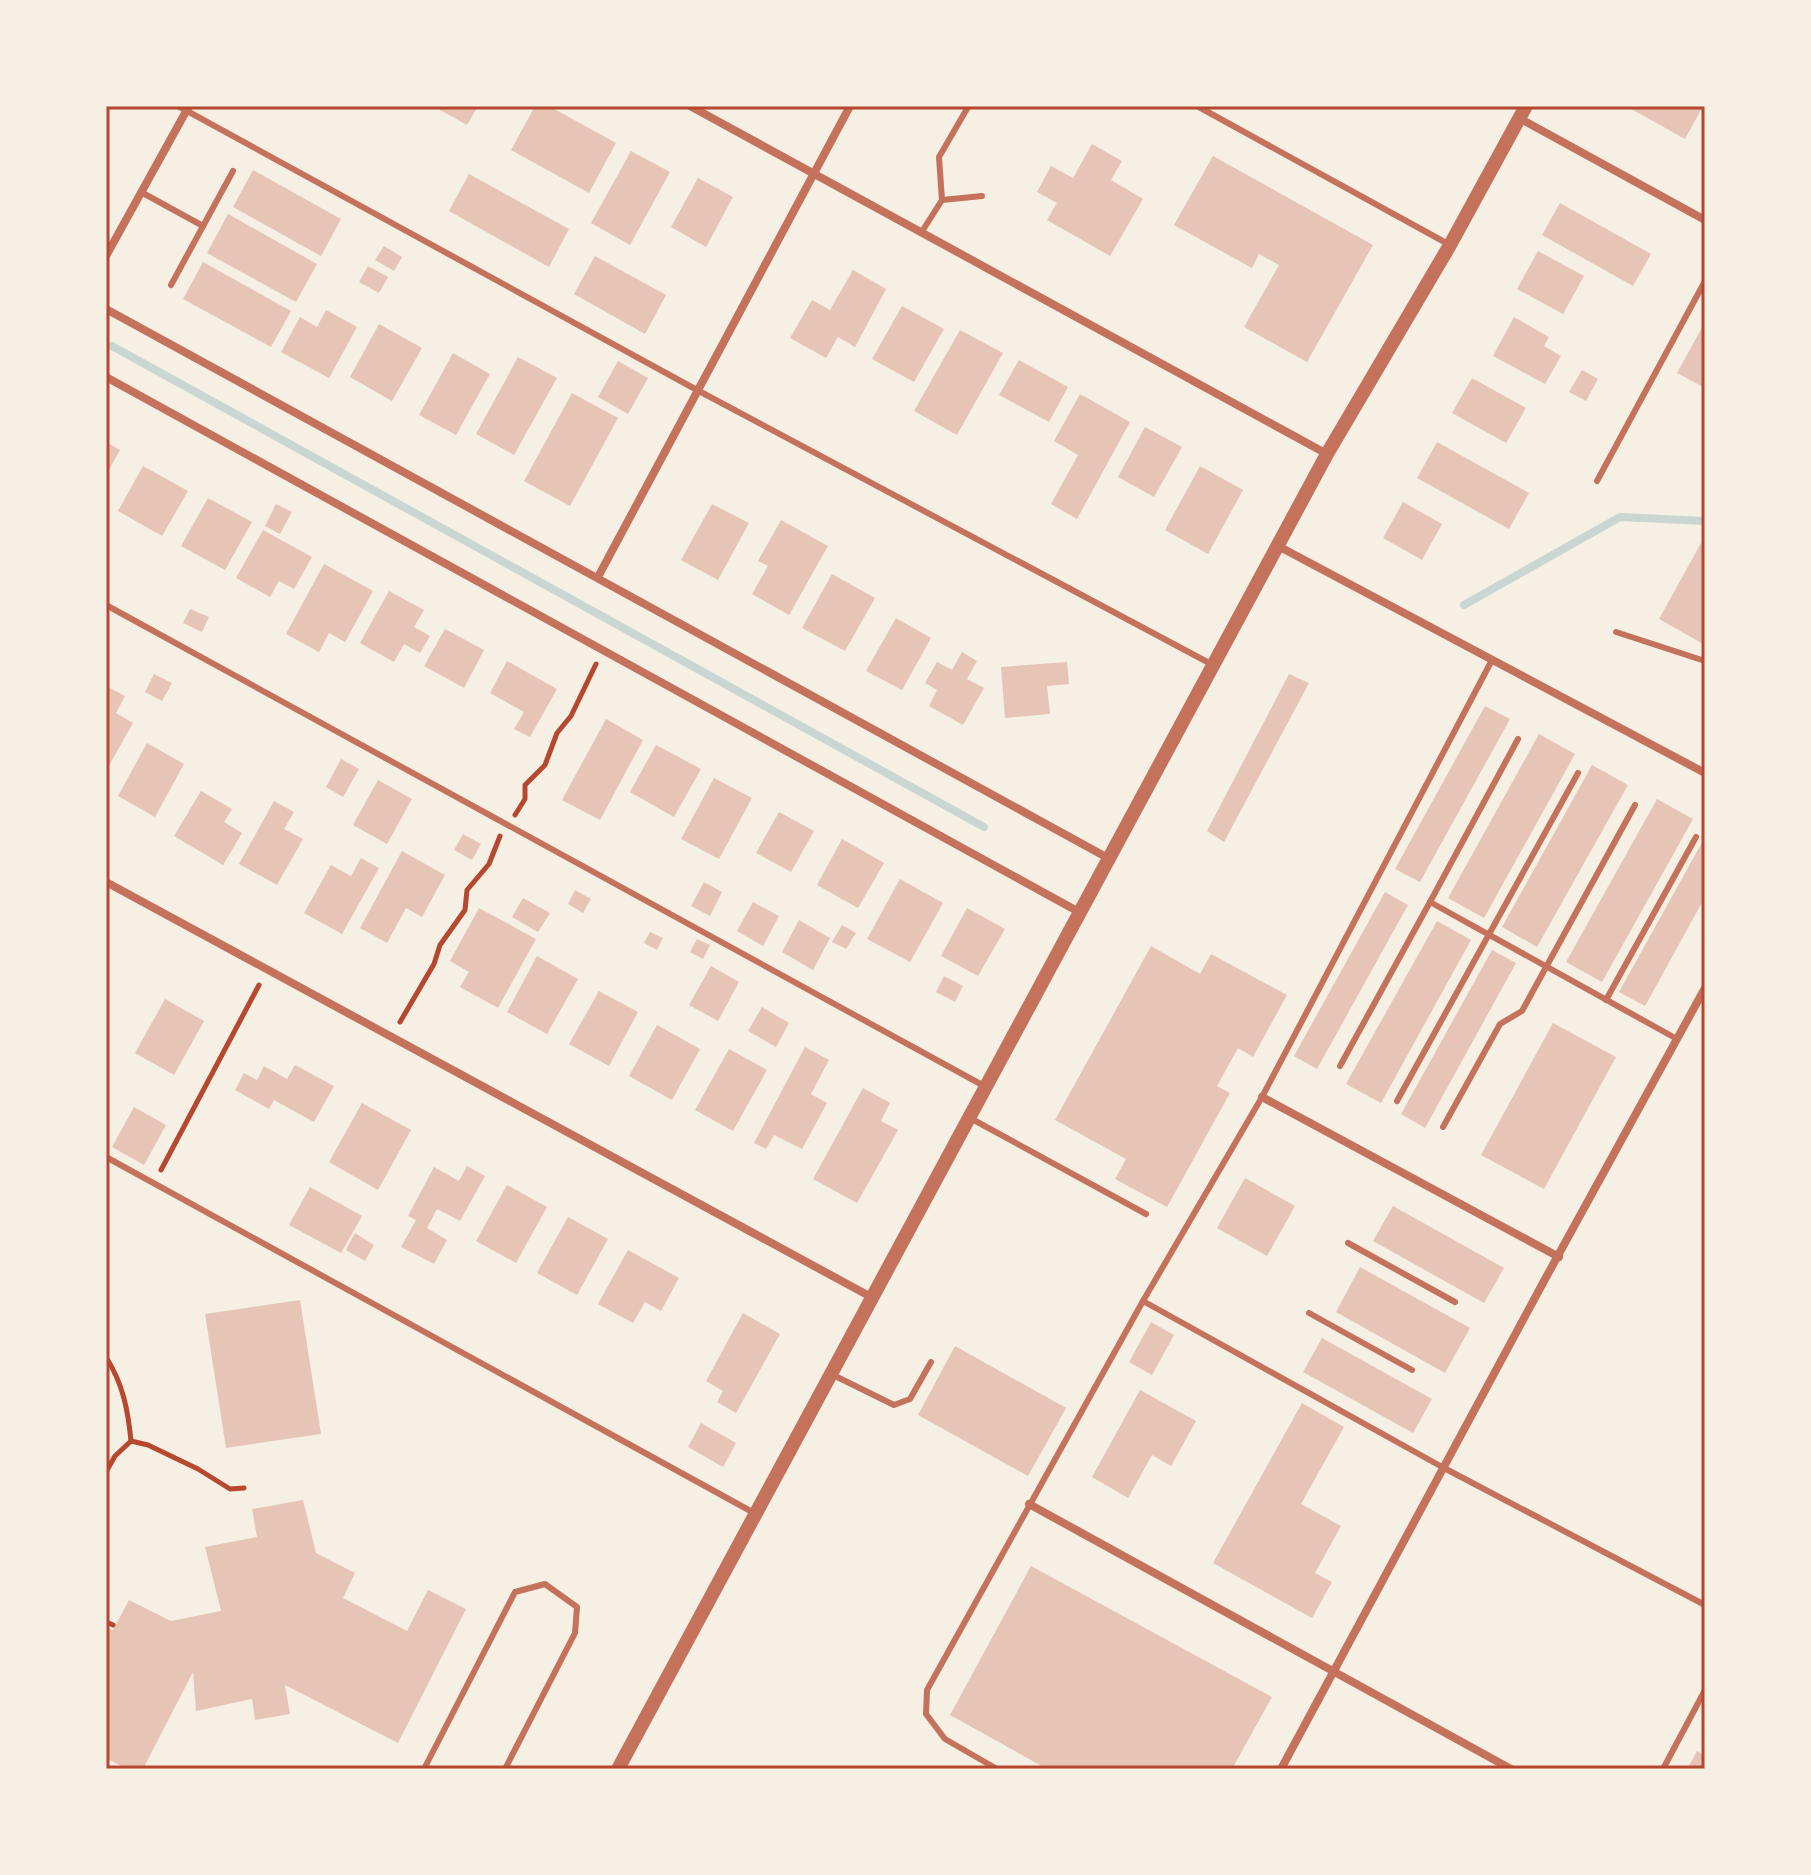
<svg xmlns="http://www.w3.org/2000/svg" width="1811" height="1875" font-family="'Varela Round',sans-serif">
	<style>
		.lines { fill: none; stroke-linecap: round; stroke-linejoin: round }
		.stream { stroke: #c9d6d2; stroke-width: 8 }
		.building { fill: #e6c5b7 }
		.path { stroke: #b5482f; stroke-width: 5 }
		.service { stroke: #c5725c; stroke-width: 6 }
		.minor { stroke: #c5725c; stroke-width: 8 }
		.tertiary { stroke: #c5725c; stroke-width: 14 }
		.neatline { fill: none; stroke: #b5482f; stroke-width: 3 }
	</style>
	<rect width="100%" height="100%" fill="#f6efe4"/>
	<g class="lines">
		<g class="stream">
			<polyline points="112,346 984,827"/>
			<polyline points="1464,605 1620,517 1705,521"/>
		</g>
	</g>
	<g class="building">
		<polygon points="433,106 478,106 467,125"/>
		<polygon points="535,106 549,106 616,143 589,193 511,150"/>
		<polygon points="1626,106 1703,106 1685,139"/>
		<polygon points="1092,144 1122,161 1111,180 1143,199 1110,256 1047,220 1057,203 1037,192 1051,166 1073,178"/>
		<polygon points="631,151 670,172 630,245 591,223"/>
		<polygon points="1213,156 1373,245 1307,362 1244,327 1279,265 1259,254 1252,268 1174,225"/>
		<polygon points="253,170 341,219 321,256 233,207"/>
		<polygon points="469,174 569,229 549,267 449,211"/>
		<polygon points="698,178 733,197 706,247 671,227"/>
		<polygon points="1560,203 1651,254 1633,286 1542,235"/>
		<polygon points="228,214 317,264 296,302 207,253"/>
		<polygon points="384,246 402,257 394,271 375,260"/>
		<polygon points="1538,251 1584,276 1563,314 1517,289"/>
		<polygon points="595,256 666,295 645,334 574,294"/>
		<polygon points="203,262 291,311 271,347 183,299"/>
		<polygon points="368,266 388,277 379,293 359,282"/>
		<polygon points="853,270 886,289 855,347 838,337 826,358 790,338 812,300 830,310"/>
		<polygon points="902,306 944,329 914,382 872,359"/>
		<polygon points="326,310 357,327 329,378 281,352 300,317 317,327"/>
		<polygon points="1514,317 1549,337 1544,346 1561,356 1545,384 1493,356"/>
		<polygon points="1705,322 1705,388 1677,373"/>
		<polygon points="379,324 422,348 392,401 350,377"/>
		<polygon points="960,330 1003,353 957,435 914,411"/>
		<polygon points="453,353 490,374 456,435 419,415"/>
		<polygon points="518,357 557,378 514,455 476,434"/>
		<polygon points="1019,360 1068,387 1049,422 999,395"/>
		<polygon points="618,361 648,378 628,414 598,397"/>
		<polygon points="1582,370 1598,379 1586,401 1569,392"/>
		<polygon points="1472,378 1526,408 1506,443 1452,413"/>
		<polygon points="572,393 618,418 570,506 524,481"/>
		<polygon points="1080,394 1130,422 1077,519 1051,504 1078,455 1054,441"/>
		<polygon points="1145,427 1182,447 1154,497 1118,477"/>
		<polygon points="106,442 120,450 106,475"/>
		<polygon points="1437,442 1529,493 1509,529 1417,478"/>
		<polygon points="143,466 188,491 162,536 118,511"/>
		<polygon points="1200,466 1243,490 1208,554 1165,530"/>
		<polygon points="208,498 252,522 225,570 181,546"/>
		<polygon points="1403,502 1442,524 1422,560 1383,538"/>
		<polygon points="276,504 292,512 280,534 265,526"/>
		<polygon points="712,504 749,523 718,580 681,560"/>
		<polygon points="781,520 828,546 789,615 752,594 768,566 758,561"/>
		<polygon points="263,530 312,557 294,589 279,581 270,597 236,578"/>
		<polygon points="1701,543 1705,545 1705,645 1659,619"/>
		<polygon points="324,564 373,591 345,642 329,633 319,652 286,634"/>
		<polygon points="832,574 875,598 845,651 802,628"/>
		<polygon points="389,591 424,610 414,627 430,636 420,653 404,644 394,662 360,643"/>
		<polygon points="190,609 209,617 202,632 183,623"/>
		<polygon points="896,618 931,638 902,690 866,671"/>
		<polygon points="445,629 484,650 464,688 424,666"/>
		<polygon points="962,652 977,661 967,679 984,688 963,725 929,706 937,690 925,683 937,662 952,670"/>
		<polygon points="507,661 557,689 530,737 514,729 524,712 490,693"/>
		<polygon points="1067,662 1069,684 1047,686 1050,714 1005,718 1001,667"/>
		<polygon points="154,674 172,683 162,701 145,692"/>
		<polygon points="1289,674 1309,683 1224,842 1207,831"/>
		<polygon points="106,686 125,696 116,713 133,723 106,771"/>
		<polygon points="1485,706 1510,719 1420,882 1395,869"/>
		<polygon points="606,719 643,740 600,820 562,800"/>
		<polygon points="1539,734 1575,754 1484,918 1448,898"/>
		<polygon points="147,743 184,764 155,817 118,796"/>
		<polygon points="656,745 701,769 674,817 630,792"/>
		<polygon points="341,759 359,769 343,797 326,787"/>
		<polygon points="1592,765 1628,785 1537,947 1502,927"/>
		<polygon points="714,778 752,798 719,859 681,839"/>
		<polygon points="378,780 412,799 387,844 353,825"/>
		<polygon points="201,791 232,809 224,822 242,833 223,865 174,836"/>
		<polygon points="1657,799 1693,819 1602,982 1566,962"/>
		<polygon points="274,801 294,812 284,829 303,839 277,885 239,864"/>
		<polygon points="779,812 814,831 791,872 756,853"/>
		<polygon points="463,834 481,844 472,860 454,850"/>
		<polygon points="1705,837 1705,897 1645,1006 1619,992"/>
		<polygon points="842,839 884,863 858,908 817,885"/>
		<polygon points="402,851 445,875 422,917 406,908 387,943 360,928"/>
		<polygon points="361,858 379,868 342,934 304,913 331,865 351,876"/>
		<polygon points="900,879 943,903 910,962 867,939"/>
		<polygon points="704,882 722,892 710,916 691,906"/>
		<polygon points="575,890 591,899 583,913 568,904"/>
		<polygon points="1385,892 1408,905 1317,1069 1294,1056"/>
		<polygon points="523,898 550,913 538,932 512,917"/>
		<polygon points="753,902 779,916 763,946 737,931"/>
		<polygon points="479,908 536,939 498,1008 460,987 469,972 450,961"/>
		<polygon points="967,908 1005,929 978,976 941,956"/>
		<polygon points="799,920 830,938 813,970 782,952"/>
		<polygon points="1437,921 1471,940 1381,1103 1346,1084"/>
		<polygon points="842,925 856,933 846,949 832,942"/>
		<polygon points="650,932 663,938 657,950 644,943"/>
		<polygon points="697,939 710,945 703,959 690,952"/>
		<polygon points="1151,946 1200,974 1211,954 1287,995 1253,1057 1238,1048 1217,1086 1230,1093 1167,1207 1115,1179 1126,1159 1055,1120"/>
		<polygon points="1492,950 1516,963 1425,1128 1401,1114"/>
		<polygon points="537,956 578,979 547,1034 507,1012"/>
		<polygon points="711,966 739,982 718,1021 689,1005"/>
		<polygon points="944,976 963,986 955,1002 936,992"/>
		<polygon points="599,991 638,1012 609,1066 569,1044"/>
		<polygon points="165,999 204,1021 174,1075 135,1053"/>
		<polygon points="762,1007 789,1023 776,1047 748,1031"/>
		<polygon points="1553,1023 1616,1057 1544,1189 1481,1155"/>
		<polygon points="657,1025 700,1049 672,1100 629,1076"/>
		<polygon points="805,1047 829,1060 811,1094 827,1103 802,1149 774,1135 766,1149 754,1143"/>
		<polygon points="729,1049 767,1070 733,1131 695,1110"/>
		<polygon points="295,1065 334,1086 314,1122 274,1100 269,1109 235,1090 244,1073 257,1080 264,1066 287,1079"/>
		<polygon points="863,1088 890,1103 881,1121 898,1130 857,1203 813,1179"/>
		<polygon points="362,1103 411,1130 378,1190 329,1162"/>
		<polygon points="134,1107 166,1125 144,1165 112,1147"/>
		<polygon points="467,1166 485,1176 460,1221 437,1209 427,1228 447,1240 434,1264 401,1247 416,1220 408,1216 434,1167 459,1181"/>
		<polygon points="1245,1178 1295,1206 1267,1256 1217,1228"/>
		<polygon points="507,1185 547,1207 516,1263 476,1241"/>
		<polygon points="310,1187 362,1216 341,1253 289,1225"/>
		<polygon points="1393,1206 1504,1268 1484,1303 1373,1241"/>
		<polygon points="568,1217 608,1239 577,1295 537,1273"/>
		<polygon points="355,1233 374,1245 365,1261 346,1250"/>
		<polygon points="628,1250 679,1278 661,1311 645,1302 633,1323 598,1304"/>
		<polygon points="1360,1267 1470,1328 1445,1373 1336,1312"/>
		<polygon points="300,1300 321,1434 226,1448 205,1314"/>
		<polygon points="743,1313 780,1334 736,1413 717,1402 723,1391 706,1381"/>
		<polygon points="1151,1322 1174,1335 1152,1375 1129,1362"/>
		<polygon points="1322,1338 1432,1399 1413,1433 1303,1372"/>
		<polygon points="955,1346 1066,1408 1028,1476 918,1415"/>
		<polygon points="1140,1390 1196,1421 1171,1466 1152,1455 1128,1498 1092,1477"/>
		<polygon points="1302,1403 1344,1427 1301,1504 1341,1526 1315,1573 1332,1582 1312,1618 1213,1563"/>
		<polygon points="701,1423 736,1443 723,1467 688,1447"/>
		<polygon points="303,1500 316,1553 355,1573 343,1598 407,1631 428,1590 466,1609 398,1743 285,1685 290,1714 255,1720 252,1699 196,1711 193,1672 143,1769 127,1769 106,1758 106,1627 113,1630 129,1600 171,1621 221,1611 205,1547 257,1537 252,1509"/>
		<polygon points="1031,1566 1272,1697 1232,1769 1047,1769 950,1715"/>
		<polygon points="1697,1751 1705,1756 1705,1769 1687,1769"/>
	</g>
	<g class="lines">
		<g class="path">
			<polyline points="515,815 525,799 525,785 545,765 557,733 571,716 596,664"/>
			<polyline points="400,1022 434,964 440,945 465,910 467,890 489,864 500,836"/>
			<polyline points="161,1170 259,985"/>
			<path d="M106,1357C123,1384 128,1410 131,1441"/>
			<polyline points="106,1472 115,1456 131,1441 148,1445 198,1469 230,1489 244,1488"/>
			<polyline points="106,1622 113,1625"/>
		</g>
		<g class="service">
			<polyline points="178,106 697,390 1213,665"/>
			<polyline points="1197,106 1450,245"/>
			<polyline points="141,192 203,226"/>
			<polyline points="942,200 939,157 968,107"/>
			<polyline points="921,233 942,200 982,196"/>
			<polyline points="171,285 233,171"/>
			<polyline points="1597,481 1705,281"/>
			<polyline points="106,605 986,1087"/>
			<polyline points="1616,632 1705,661"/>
			<polyline points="1492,660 1262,1097 1143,1301 1444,1468 1705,1605"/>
			<polyline points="1430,902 1518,739"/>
			<polyline points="1606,1000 1696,837"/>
			<polyline points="1340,1066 1430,902 1677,1039"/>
			<polyline points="1397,1101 1578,773"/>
			<polyline points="970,1118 1146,1214"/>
			<polyline points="1443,1127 1500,1024 1522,1011 1635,805"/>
			<polyline points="106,1157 756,1514"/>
			<polyline points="1348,1243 1455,1302"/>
			<polyline points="1309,1313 1412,1370"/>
			<polyline points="831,1374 894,1405 910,1399 931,1362"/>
			<polyline points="424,1769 515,1592 545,1584 577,1607 575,1633 505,1769"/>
			<polyline points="997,1769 945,1739 926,1714 927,1690 1143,1301"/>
			<polyline points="1663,1769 1705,1690"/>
		</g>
		<g class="minor">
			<polyline points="690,106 1327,454"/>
			<polyline points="1519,118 1705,220"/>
			<polyline points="106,256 189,106"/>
			<polyline points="106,309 1108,858"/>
			<polyline points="106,377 1079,912"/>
			<polyline points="1278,546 1705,773"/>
			<polyline points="598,577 850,106"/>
			<polyline points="106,882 873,1298"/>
			<polyline points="1262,1097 1559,1257"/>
			<polyline points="1029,1504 1511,1769"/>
			<polyline points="1281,1769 1544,1281 1705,988"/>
		</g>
		<polyline class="tertiary" points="618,1769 1327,454 1450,245 1526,106"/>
	</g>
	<rect width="1811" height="1875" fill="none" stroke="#f6efe4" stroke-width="216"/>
	<rect x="108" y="108" width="1595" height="1659" class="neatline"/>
</svg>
